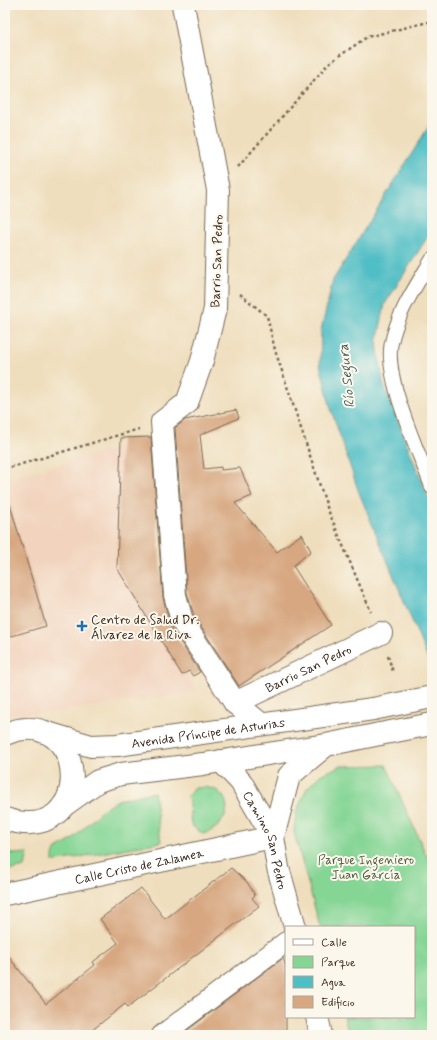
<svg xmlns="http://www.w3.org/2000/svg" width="437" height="1040" font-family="Mynerve,sans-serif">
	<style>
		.built { fill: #f2d4be }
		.green { fill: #85d595; stroke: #60805a }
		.water { fill: #50bec5; stroke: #467472 }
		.building { fill: #d7a781 }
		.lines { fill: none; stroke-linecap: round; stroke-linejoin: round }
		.service-casing { stroke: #7a6956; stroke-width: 15 }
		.pedestrian-casing { stroke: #7a6956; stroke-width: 22 }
		.minor-casing { stroke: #7a6956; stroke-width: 24 }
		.tertiary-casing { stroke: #7a6956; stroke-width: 24 }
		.path { stroke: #7a6956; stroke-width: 2.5; stroke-dasharray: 3 3; stroke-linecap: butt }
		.service { stroke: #fff; stroke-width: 13 }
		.pedestrian { stroke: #fff; stroke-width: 20 }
		.minor { stroke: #fff; stroke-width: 22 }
		.tertiary { stroke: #fff; stroke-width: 22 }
		.tertiary-bridge-casing { stroke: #7a6956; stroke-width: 24; stroke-linecap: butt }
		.tertiary-bridge { stroke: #fff; stroke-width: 22 }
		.poi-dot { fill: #1f6fb2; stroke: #fbf7ec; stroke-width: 1.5 }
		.labels { text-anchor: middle; stroke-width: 4; stroke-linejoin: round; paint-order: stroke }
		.street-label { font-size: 13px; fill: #3b2a1e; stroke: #fbf7ec }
		.poi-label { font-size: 13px; fill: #3b2a1e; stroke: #fbf7ec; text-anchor: start }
		.park-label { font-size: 13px; fill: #515d42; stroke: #fbf7ec }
		.water-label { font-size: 14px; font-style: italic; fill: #425e58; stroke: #fbf7ec }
	</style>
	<rect width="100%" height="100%" fill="#fbf7ec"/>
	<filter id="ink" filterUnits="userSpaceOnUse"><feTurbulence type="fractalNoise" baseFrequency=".025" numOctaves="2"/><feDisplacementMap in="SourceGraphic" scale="8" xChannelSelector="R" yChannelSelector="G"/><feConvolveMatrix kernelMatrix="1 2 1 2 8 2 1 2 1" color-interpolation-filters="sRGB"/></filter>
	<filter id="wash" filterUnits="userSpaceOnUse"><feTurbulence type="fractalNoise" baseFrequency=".012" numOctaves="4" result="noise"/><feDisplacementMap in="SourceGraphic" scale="16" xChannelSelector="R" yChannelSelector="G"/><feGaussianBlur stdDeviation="0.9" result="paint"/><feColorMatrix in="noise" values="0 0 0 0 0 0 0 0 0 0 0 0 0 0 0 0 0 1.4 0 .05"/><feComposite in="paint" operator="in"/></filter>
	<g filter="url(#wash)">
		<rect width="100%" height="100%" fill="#efdebd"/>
		<polygon class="built" points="126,445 120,560 198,692 50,713 5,716 5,480"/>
		<g class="green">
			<polygon points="386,765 432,868 432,1035 349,1035 344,1017 414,1017 414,927 320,927 294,832 296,813 307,788 320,775 340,766"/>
			<path d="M206,787C209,788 215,789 218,791C237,807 222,829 203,834L191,825L188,795L195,788Z"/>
			<polygon points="154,792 161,842 53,862 53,856 55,850 72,840 101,811 118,800"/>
			<polygon points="5,852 13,854 28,853 25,867 5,871"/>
		</g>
		<polygon class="water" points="432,121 432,230 385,304 377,343 383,383 432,507 432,669 358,490 331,409 320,364 321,331 333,280"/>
		<g id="blocks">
			<g class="building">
				<polygon points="236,410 239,418 200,435 204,469 221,467 221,470 240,468 252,496 235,503 277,552 302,534 311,551 293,566 331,625 239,686 194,616 187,593 175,428 185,420"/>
				<polygon points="151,437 163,598 171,628 200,672 193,676 189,671 182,675 117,568 121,438"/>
				<polygon points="10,505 46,626 5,638 5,506"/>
				<polygon points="231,868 247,882 255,895 252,898 259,906 128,1007 125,1004 86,1035 5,1035 5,952 46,1004 95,965 93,962 118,943 100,919 141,888 165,919"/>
				<polygon points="283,958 286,967 286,1035 181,1035"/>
			</g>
		</g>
	</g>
	<g filter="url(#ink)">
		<use href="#blocks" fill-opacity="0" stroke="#7a6956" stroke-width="1"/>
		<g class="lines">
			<g class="service-casing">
				<path id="service" d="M432,259C416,286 397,313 391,345C385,381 419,452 432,488"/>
			</g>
			<g class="pedestrian-casing">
				<polyline id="pedestrian" points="162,1035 286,942"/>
			</g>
			<g class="minor-casing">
				<g id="minor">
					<polyline points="183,5 218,190 215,309 202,361 187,403 162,422 175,595 182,621 235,703 261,724"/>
					<path id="s1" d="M235,703L381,633"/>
					<path id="s2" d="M5,894L273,837"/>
				</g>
			</g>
			<g class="tertiary-casing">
				<g id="tertiary">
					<path id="s3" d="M44,732L91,746L117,745L373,709"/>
					<path d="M5,734C90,700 98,849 5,819"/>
					<path id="s4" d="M221,761L241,782L273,837L278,868L295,927"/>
					<polyline points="63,806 98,781 121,774 203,764 326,745 380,734"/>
					<polyline points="273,837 289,776 326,745"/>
					<polyline points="317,1017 321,1035"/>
				</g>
			</g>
			<g class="path">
				<polyline points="238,167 329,63 367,37 432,21"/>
				<polyline points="240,294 267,316 275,350 328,510 371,612"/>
				<polyline points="5,469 139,429"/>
				<polyline points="388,656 393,672"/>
				<polyline points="430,762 432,767"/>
			</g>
			<use href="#service" class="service"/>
			<use href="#pedestrian" class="pedestrian"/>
			<use href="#minor" class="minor"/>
			<use href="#tertiary" class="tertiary"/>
			<g class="tertiary-bridge-casing">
				<g id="tertiary-bridge">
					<polyline points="373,709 432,697"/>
					<polyline points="380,734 432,724"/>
				</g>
			</g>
			<use href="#tertiary-bridge" class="tertiary-bridge"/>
		</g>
	</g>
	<path class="poi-dot" d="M80 620h4v4h4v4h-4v4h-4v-4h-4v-4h4z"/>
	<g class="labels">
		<g class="street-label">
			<text transform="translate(216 261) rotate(-88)" y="5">Barrio San Pedro</text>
			<text dy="5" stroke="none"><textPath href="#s1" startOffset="81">Barrio San Pedro</textPath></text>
			<text dy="5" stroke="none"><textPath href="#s3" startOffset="167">Avenida Príncipe de Asturias</textPath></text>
			<text dy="5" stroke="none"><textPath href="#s4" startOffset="93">Camino San Pedro</textPath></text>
			<text dy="5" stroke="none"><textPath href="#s2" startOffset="137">Calle Cristo de Zalamea</textPath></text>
		</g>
		<g class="poi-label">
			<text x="91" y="624">Centro de Salud Dr.<tspan x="91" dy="15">Álvarez de la Riva</tspan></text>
		</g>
		<g class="park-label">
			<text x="366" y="864">Parque Ingeniero<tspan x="366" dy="15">Juan García</tspan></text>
		</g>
		<g class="water-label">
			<text transform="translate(346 376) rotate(-96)" y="5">Río Segura</text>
		</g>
	</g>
	<rect width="437" height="1040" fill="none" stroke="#fbf7ec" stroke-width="20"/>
	<rect x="285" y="926" width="130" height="92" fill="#fbf7ec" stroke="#aea59a"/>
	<rect x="293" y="939" width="20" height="6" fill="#ffffff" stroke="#aea59a"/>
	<text x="321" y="946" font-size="12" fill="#3b2a1e">Calle</text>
	<rect x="293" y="956" width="20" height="12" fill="#85d595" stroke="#aea59a"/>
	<text x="321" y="966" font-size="12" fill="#3b2a1e">Parque</text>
	<rect x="293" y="976" width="20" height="12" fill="#50bec5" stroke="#aea59a"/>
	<text x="321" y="986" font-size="12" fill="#3b2a1e">Agua</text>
	<rect x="293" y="996" width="20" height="12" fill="#d7a781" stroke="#aea59a"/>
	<text x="321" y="1006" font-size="12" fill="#3b2a1e">Edificio</text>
</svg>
